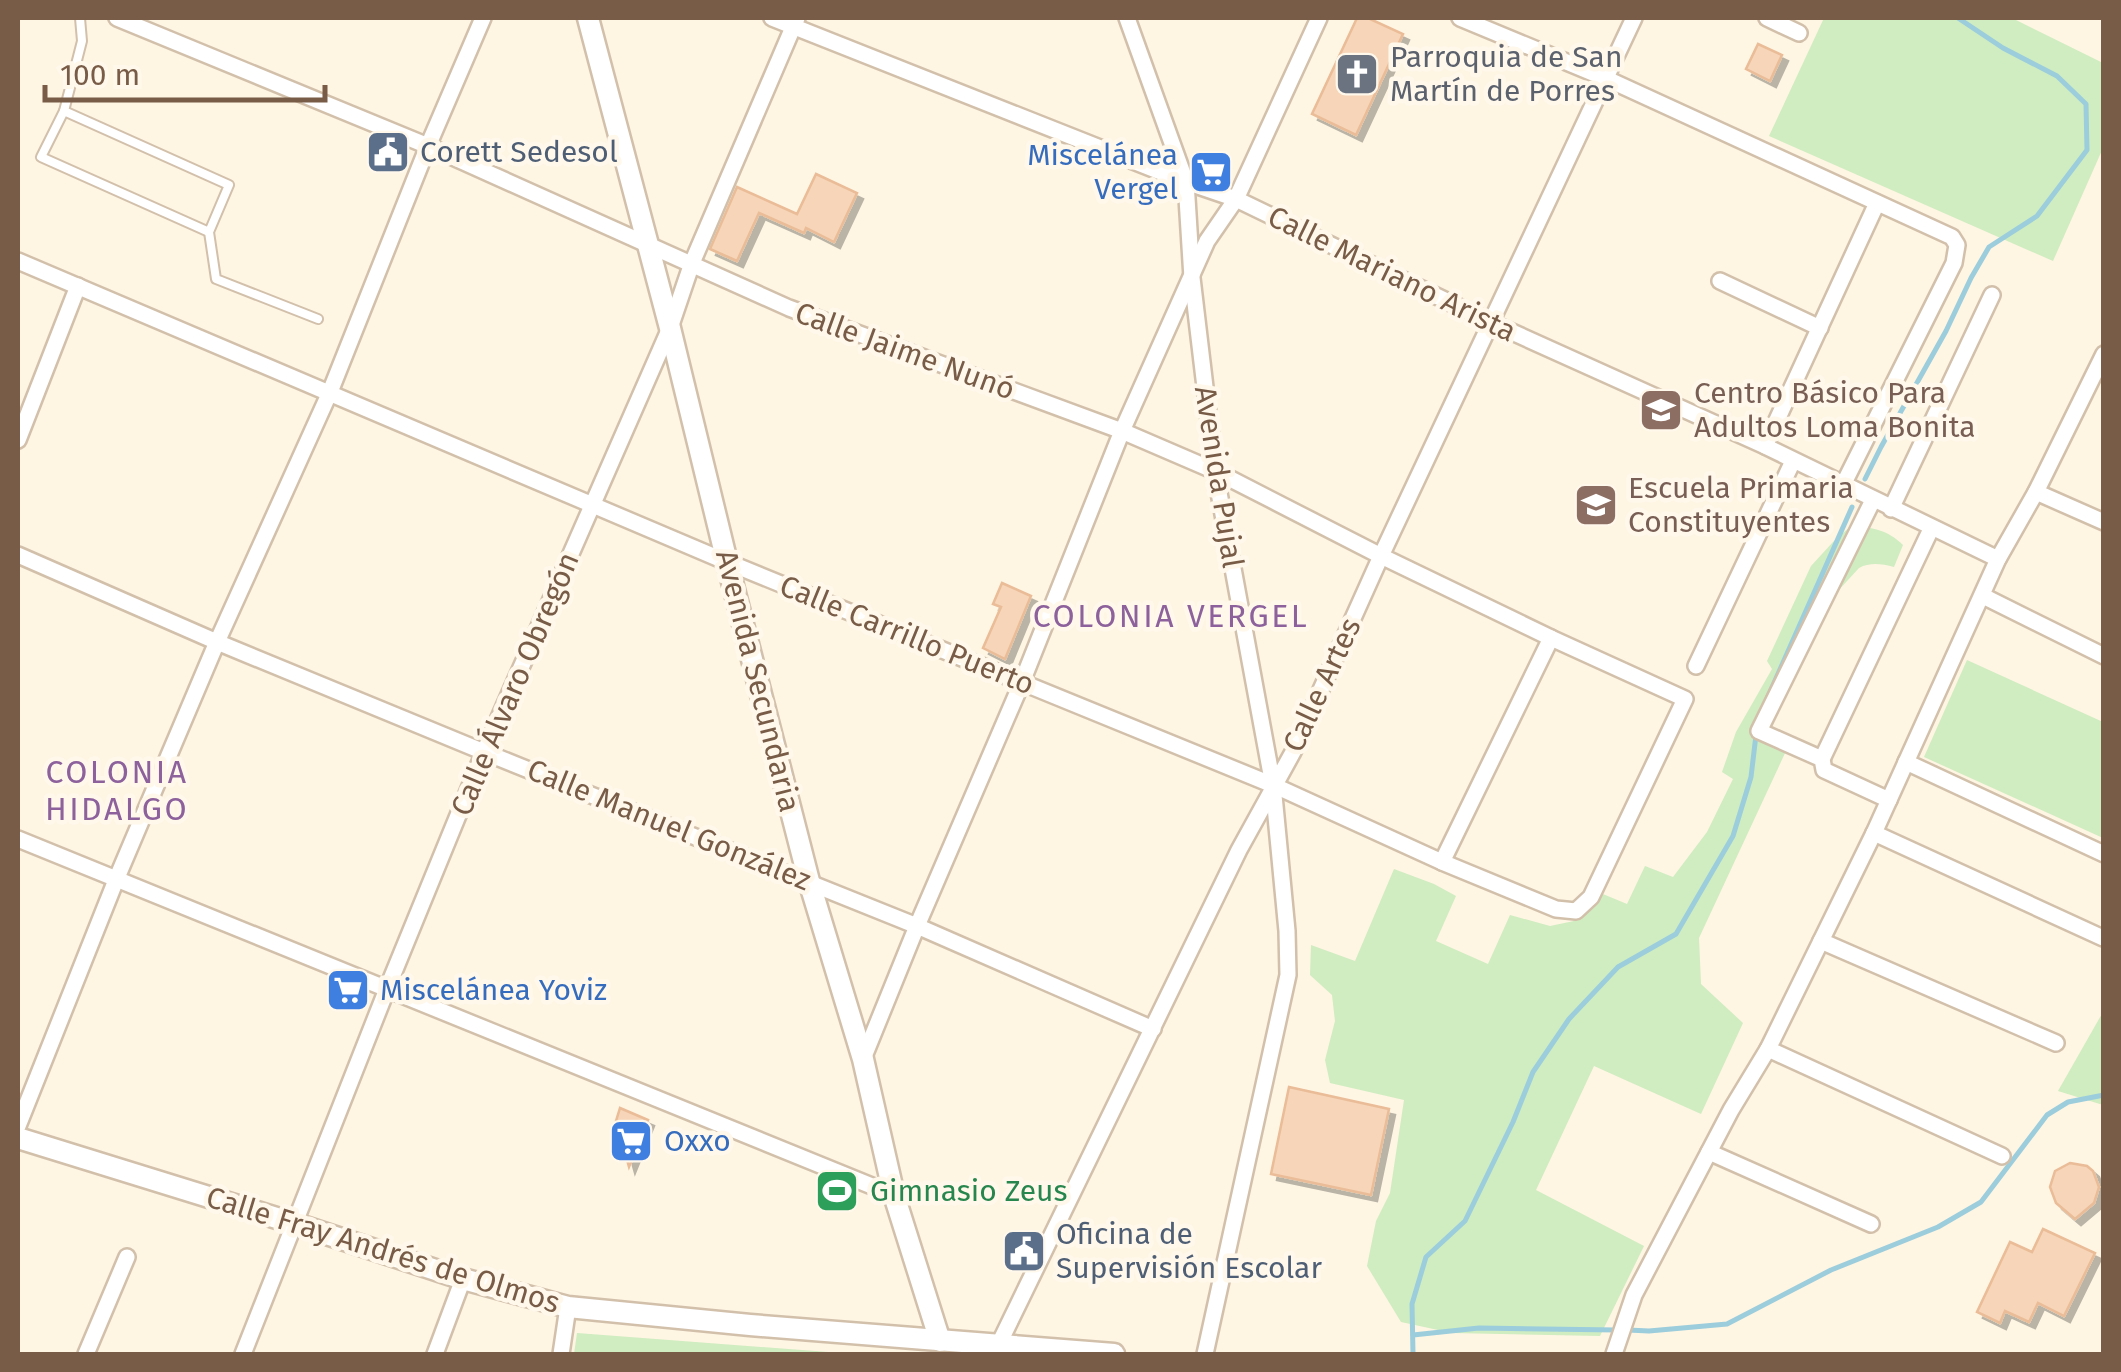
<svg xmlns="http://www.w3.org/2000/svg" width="2121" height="1372" font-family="'Fira Sans',sans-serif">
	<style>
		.green { fill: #cfedc0 }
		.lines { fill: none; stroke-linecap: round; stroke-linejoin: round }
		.stream { stroke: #9bcddc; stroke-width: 5 }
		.building { fill: #f6d5b8; stroke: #eabc97; stroke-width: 2.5; filter: url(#shadow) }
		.service-casing { stroke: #d2c0ab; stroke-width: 12 }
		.minor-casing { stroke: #d2c0ab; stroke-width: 20 }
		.tertiary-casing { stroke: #d2c0ab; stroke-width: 25 }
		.service { stroke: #fff; stroke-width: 8 }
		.minor { stroke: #fff; stroke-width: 15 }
		.tertiary { stroke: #fff; stroke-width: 20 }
		.labels { text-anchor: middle; stroke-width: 9; stroke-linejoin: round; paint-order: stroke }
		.worship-label { font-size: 30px; fill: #5b616d; stroke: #fff8eb; text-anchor: start }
		.service-label { font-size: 30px; fill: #4e5e75; stroke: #fff8eb; text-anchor: start }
		.shop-label { font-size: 30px; fill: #366cbe; stroke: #fff8eb; text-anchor: start }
		.street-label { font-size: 30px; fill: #785c47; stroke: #fff8eb }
		.education-label { font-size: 30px; fill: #785e54; stroke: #fff8eb; text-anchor: start }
		.leisure-label { font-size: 30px; fill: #27864d; stroke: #fff8eb; text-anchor: start }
		.neighbourhood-label { font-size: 32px; letter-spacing: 2.5px; fill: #8d619c; stroke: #fff8eb }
	</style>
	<defs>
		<filter id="shadow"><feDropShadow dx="6" dy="6" stdDeviation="0" flood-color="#0004"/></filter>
	</defs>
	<rect width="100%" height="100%" fill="#fef5e3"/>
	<g class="green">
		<polygon points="1824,18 2012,18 2103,63 2103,148 2053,261 1769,136"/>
		<path d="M1852,525C1873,528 1888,530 1903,545L1894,567C1882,564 1870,562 1859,568L1814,617L1768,729L1786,751L1699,938L1701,984L1743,1023L1701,1114L1594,1066L1536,1190L1644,1246L1600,1336L1452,1333L1401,1322L1367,1266L1376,1221L1390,1193L1404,1100L1330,1083L1325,1060L1335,1021L1332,995L1310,975L1311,945L1355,961L1394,869L1434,884L1456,896L1436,941L1488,964L1510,915L1550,926L1574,921L1598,892L1627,904L1645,866L1673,877L1707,832L1733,779L1722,772L1736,732L1772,669L1767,661L1811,566L1833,542Z"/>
		<polygon points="1967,660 2103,722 2103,838 1924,757"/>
		<polygon points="2103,1012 2103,1105 2058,1091"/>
		<polygon points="577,1333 855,1354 574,1354"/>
	</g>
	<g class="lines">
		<g class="stream">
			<polyline points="1865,479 1881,447 1946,331 1971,278 1989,247 2037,216 2087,150 2086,104 2057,76 2003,48 1958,18"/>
			<polyline points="1758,719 1852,507"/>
			<polyline points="1628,1330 1649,1331 1727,1324 1831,1270 1938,1227 1981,1202 2047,1115 2068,1102 2104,1095"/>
			<polyline points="1413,1335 1479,1328 1617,1330"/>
			<polyline points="1413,1354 1412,1304 1426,1257 1465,1221 1513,1122 1533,1072 1569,1019 1618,967 1676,934 1733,836 1751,777 1756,735"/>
		</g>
	</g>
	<g class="building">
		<polygon points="1357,18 1368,18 1403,34 1356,135 1312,114"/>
		<polygon points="1758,44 1782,55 1770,81 1746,69"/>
		<polygon points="816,174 857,193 834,242 806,228 804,233 759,213 737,261 710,249 737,187 797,214"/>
		<polygon points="1002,583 1031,596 1005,659 983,648 1001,607 993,604"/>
		<polygon points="1289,1087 1389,1109 1371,1195 1271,1174"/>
		<polygon points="620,1108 648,1120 629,1167 616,1121"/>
		<polygon points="2070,1163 2087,1166 2093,1171 2099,1187 2094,1203 2075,1219 2056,1203 2050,1187 2055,1171"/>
		<polygon points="2043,1229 2095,1253 2064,1316 2038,1303 2029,1322 2005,1311 2000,1323 1977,1312 2010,1242 2032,1252"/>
	</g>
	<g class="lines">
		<g class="service-casing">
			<g id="service">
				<polyline points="80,18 82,41 64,111 229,185 209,232 216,279 318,319"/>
				<polyline points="64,111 41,157 209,232"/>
			</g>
		</g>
		<g class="minor-casing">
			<g id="minor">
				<polyline points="772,18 1186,182 1236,199 1492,323 1765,446 1998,559"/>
				<polyline points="1127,18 1186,182 1192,278 1215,471 1273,785 1287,931 1288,975 1205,1354"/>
				<polyline points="1460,18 1605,78 1952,237 1957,245 1954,263 1843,485"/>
				<polyline points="1767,18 1799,33"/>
				<polyline points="18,261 727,562 1273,785 1442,862 1556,909 1576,911 1591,897 1685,699 1551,638 1381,556 1215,471 1122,431 789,308 428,146 117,18"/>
				<polyline points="1720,281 1820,328"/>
				<polyline points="18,440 78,286"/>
				<polyline points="1765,446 1877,203"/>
				<polyline points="2036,492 2104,522"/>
				<polyline points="1873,500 1759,731 1822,759 1824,770 1889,800"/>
				<polyline points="1891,509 1992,295"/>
				<polyline points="18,555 217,642 484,752 917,926 1153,1029"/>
				<polyline points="1983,596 2104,656"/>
				<polyline points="1696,666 1793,461"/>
				<polyline points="1822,759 1931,529"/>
				<polyline points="1906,762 2104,854"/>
				<polyline points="1874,833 2103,938"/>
				<polyline points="18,839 894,1195"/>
				<polyline points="1442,862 1551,638"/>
				<polyline points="1821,941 2056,1043"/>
				<polyline points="1768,1049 2002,1156"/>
				<polyline points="863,1059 917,926 1022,682 1122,431 1207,241 1236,199 1319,18"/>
				<polyline points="18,1126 116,880 217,642 330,392 428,146 483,18"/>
				<polyline points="1709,1152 1871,1224"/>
				<polyline points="998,1346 1239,850 1293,752 1381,556 1634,18"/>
				<polyline points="86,1354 127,1257"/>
				<polyline points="243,1354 387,989 484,752 670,328 692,263 797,18"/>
				<polyline points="435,1354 463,1279"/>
				<polyline points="561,1354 568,1307"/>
				<polyline points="1614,1354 1634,1295 1731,1110 1768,1049 1874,833 1998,559 2036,492 2104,354"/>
			</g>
		</g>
		<g class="tertiary-casing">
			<g id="tertiary">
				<polyline points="588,18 670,328 727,562 809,881 863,1059 894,1195 940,1341"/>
				<polyline points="18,1138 296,1224 463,1279 568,1307 750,1325 1114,1354"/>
			</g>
		</g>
		<use href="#service" class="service"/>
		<use href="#minor" class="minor"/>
		<use href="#tertiary" class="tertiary"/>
	</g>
	<defs>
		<g id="church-square" transform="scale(2.25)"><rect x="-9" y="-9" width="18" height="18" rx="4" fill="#6b7280" stroke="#fff8eb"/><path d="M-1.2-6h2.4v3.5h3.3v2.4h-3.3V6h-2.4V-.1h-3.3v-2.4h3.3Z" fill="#fff"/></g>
		<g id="civic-square" transform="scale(2.25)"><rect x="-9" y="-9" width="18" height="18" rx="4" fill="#5c6f8a" stroke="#fff8eb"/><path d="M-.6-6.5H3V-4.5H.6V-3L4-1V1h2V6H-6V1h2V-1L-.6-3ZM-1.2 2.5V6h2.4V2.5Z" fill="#fff"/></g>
		<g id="supermarket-square" transform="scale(2.25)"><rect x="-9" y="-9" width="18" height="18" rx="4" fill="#3f7fe0" stroke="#fff8eb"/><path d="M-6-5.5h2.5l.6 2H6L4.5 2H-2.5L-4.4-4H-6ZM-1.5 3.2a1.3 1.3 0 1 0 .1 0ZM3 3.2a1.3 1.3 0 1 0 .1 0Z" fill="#fff"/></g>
		<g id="university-square" transform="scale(2.25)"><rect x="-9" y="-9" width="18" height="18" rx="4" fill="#8d6e63" stroke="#fff8eb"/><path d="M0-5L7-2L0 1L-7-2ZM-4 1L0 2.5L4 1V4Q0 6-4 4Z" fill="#fff"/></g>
		<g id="school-square" transform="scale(2.25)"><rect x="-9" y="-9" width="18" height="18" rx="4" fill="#8d6e63" stroke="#fff8eb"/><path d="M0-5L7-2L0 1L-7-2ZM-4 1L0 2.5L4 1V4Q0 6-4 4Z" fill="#fff"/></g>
		<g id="stadium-square" transform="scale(2.25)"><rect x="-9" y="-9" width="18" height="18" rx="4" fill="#2e9e5b" stroke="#fff8eb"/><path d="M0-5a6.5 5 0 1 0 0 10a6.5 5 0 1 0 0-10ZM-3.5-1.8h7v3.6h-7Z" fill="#fff"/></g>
	</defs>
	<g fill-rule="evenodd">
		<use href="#church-square" x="1357" y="74"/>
		<use href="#civic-square" x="388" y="152"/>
		<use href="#supermarket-square" x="1211" y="172"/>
		<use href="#university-square" x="1661" y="410"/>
		<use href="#school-square" x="1596" y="505"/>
		<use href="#supermarket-square" x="348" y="990"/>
		<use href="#supermarket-square" x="631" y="1141"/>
		<use href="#stadium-square" x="837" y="1191"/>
		<use href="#civic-square" x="1024" y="1251"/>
	</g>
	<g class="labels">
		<g class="worship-label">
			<text x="1390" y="67">Parroquia de San<tspan x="1390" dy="34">Martín de Porres</tspan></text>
		</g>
		<g class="service-label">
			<text x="420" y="162">Corett Sedesol</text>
			<text x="1056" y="1244">Oficina de<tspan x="1056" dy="34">Supervisión Escolar</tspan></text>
		</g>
		<g class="shop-label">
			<text x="1178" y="165" text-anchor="end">Miscelánea<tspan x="1178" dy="34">Vergel</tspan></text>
			<text x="380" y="1000">Miscelánea Yoviz</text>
			<text x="664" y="1151">Oxxo</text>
		</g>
		<g class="street-label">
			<text transform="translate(1392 274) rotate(26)" y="10">Calle Mariano Arista</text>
			<text transform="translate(905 351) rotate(20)" y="10">Calle Jaime Nunó</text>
			<text transform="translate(1219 477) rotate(81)" y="10">Avenida Pujal</text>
			<text transform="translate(907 635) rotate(22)" y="10">Calle Carrillo Puerto</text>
			<text transform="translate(758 681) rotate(76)" y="10">Avenida Secundaria</text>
			<text transform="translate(515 684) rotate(-67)" y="10">Calle Álvaro Obregón</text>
			<text transform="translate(1322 685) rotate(-65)" y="10">Calle Artes</text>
			<text transform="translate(669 825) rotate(22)" y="10">Calle Manuel González</text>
			<text transform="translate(383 1250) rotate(17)" y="10">Calle Fray Andrés de Olmos</text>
		</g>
		<g class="education-label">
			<text x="1694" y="403">Centro Básico Para<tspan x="1694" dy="34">Adultos Loma Bonita</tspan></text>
			<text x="1628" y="498">Escuela Primaria<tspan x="1628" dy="34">Constituyentes</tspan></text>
		</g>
		<g class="leisure-label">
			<text x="870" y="1201">Gimnasio Zeus</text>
		</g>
		<g class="neighbourhood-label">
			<text x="1171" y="627">COLONIA VERGEL</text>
			<text x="117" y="783">COLONIA<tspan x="117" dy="37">HIDALGO</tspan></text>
		</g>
	</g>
	<rect width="2121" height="1372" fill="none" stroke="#785c47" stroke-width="40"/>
	<path d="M45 85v15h280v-15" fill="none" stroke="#785c47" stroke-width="5"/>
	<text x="60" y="85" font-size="30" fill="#785c47" stroke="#fff8eb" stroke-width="8" paint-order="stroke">100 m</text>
</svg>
